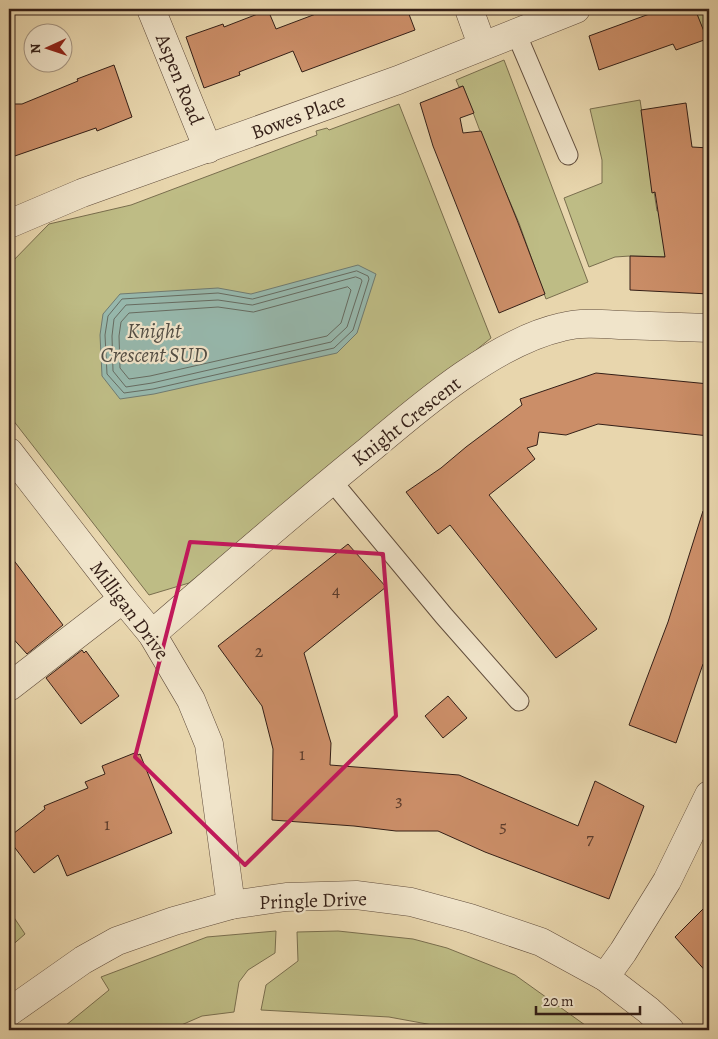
<svg xmlns="http://www.w3.org/2000/svg" width="718" height="1039" font-family="Alegreya,serif">
	<style>
		.green { fill: #bebc85; stroke: #796e4e }
		.water { fill: #97b9ae; stroke: #6f7b72 }
		.lines { fill: none; stroke-linecap: round; stroke-linejoin: round }
		.shore { stroke: #666c62; stroke-width: 1 }
		.building { fill: #cb8e68; stroke: #341f17 }
		.lane-casing { stroke: #614d3c; stroke-width: 21 }
		.street-casing { stroke: #614d3c; stroke-width: 29 }
		.lane { stroke: #f0e4ca; stroke-width: 19 }
		.street { stroke: #f0e4ca; stroke-width: 28 }
		.marked { fill: none; stroke: #c2185b; stroke-width: 4; stroke-linejoin: round }
		.labels { text-anchor: middle; stroke-width: 4.5; stroke-linejoin: round; paint-order: stroke }
		.number-label { font-size: 18px; fill: #5a3b2b }
		.street-label { font-size: 20px; fill: #341f17; stroke: #f0e4ca }
		.water-label { font-size: 21px; font-style: italic; fill: #524d44; stroke: #f0e4ca }
	</style>
	<rect width="100%" height="100%" fill="#e8d6ad"/>
	<filter id="stains"><feTurbulence type="fractalNoise" baseFrequency=".004" numOctaves="4"/><feColorMatrix values="0 0 0 0 .2 0 0 0 0 .09 0 0 0 0 .02 0 0 0 .5 -.17"/></filter>
	<radialGradient id="worn" r=".72"><stop offset=".6" stop-color="#630" stop-opacity="0"/><stop offset="1" stop-color="#630" stop-opacity=".3"/></radialGradient>
	<g class="green">
		<polygon points="695,9 707,9 709,14 709,47"/>
		<polygon points="504,60 588,282 546,299 519,223 483,139 463,86 459,87 456,80"/>
		<polygon points="640,100 657,211 709,206 708,260 679,257 630,256 615,257 589,267 564,198 602,183 602,160 590,109"/>
		<polygon points="399,104 491,338 189,583 149,595 9,415 9,265 49,224 131,205 317,135 316,131 327,128 329,130"/>
		<polygon points="9,910 25,934 9,948"/>
		<polygon points="276,931 275,953 248,970 239,982 234,1012 202,1016 170,1030 60,1030 109,990 101,977 207,937"/>
		<polygon points="338,931 413,939 447,948 515,975 592,1030 460,1030 389,1017 261,1010 266,985 298,961 297,932"/>
	</g>
	<polygon class="water" points="358,265 376,274 357,333 337,353 154,394 120,399 102,376 100,335 103,314 120,294 218,288 251,294"/>
	<g class="lines">
		<g class="shore">
			<polygon points="357,271 368,276 369,279 353,330 334,348 153,389 124,393 107,374 105,335 108,316 122,299 218,293 252,299"/>
			<polygon points="356,277 361,279 362,281 347,327 331,342 152,383 126,387 113,371 112,336 114,319 126,305 218,300 252,305"/>
			<polygon points="348,287 351,290 341,323 327,336 150,376 129,379 120,368 119,336 121,322 129,313 218,307 253,312"/>
		</g>
	</g>
	<g class="building">
		<polygon points="329,9 407,9 415,30 302,72 293,51 239,72 240,75 204,88 186,37 223,24 224,27 268,10 276,29"/>
		<polygon points="663,9 695,9 707,39 676,50 673,44 599,70 589,36"/>
		<polygon points="114,65 132,117 97,131 96,128 9,158 9,104 22,104 78,81 77,79"/>
		<polygon points="463,86 474,113 460,118 463,133 481,131 517,220 545,294 499,313 433,146 420,103"/>
		<polygon points="686,103 692,147 709,148 709,294 630,290 630,256 665,257 655,192 652,193 641,110"/>
		<polygon points="596,373 709,384 709,436 598,424 566,435 539,432 537,445 527,448 535,459 489,495 597,629 556,658 450,525 438,534 406,492 441,468 466,447 522,405 520,399"/>
		<polygon points="703,511 709,512 709,667 703,664 676,743 629,725 668,622"/>
		<polygon points="348,544 386,587 304,653 331,743 330,765 459,775 578,826 595,781 644,806 609,899 485,852 438,831 396,831 354,826 272,820 273,749 262,706 218,646"/>
		<polygon points="9,554 63,625 27,654 9,634"/>
		<polygon points="82,650 84,653 86,651 119,696 81,724 46,678"/>
		<polygon points="448,696 467,718 443,738 425,716"/>
		<polygon points="137,752 138,755 140,754 172,833 67,876 58,855 34,873 9,840 9,837 45,809 44,806 88,788 85,782 105,774 102,766"/>
		<polygon points="709,903 709,975 675,937"/>
	</g>
	<g class="lines">
		<g class="lane-casing">
			<g id="lane">
				<polyline points="516,33 568,155"/>
				<polyline points="331,480 444,616 519,701"/>
			</g>
		</g>
		<g class="street-casing">
			<g id="street">
				<polyline points="151,9 208,149"/>
				<polyline points="469,9 482,45"/>
				<polyline points="9,224 82,193 398,80 576,9"/>
				<polyline points="9,452 123,599 152,634 191,700 209,744 231,905"/>
				<path d="M152,634C224,572 295,510 369,450C421,406 495,342 562,327C581,322 603,324 622,325C651,326 680,327 709,328"/>
				<polyline points="9,687 123,599"/>
				<polyline points="605,977 623,952 667,881 709,795"/>
				<polyline points="9,1012 83,960 117,941 174,921 231,905 286,897 356,895 411,902 470,918 541,942 605,977 648,1010 670,1030"/>
			</g>
		</g>
		<use href="#lane" class="lane"/>
		<use href="#street" class="street"/>
	</g>
	<path class="marked" d="M190,542L383,554L396,716L245,865L135,757Z"/>
	<g class="labels">
		<g class="number-label">
			<text x="336" y="596">4</text>
			<text x="259" y="657">2</text>
			<text x="302" y="760">1</text>
			<text x="399" y="806">3</text>
			<text x="107" y="830">1</text>
			<text x="503" y="832">5</text>
			<text x="590" y="844">7</text>
		</g>
		<g class="street-label">
			<text transform="translate(180 79) rotate(68)" y="7">Aspen Road</text>
			<text transform="translate(298 116) rotate(-20)" y="7">Bowes Place</text>
			<text transform="translate(406 421) rotate(-38)" y="7">Knight Crescent</text>
			<text transform="translate(130 610) rotate(53)" y="7">Milligan Drive</text>
			<text transform="translate(313 900) rotate(-2)" y="7">Pringle Drive</text>
		</g>
		<g class="water-label">
			<text x="154" y="338">Knight<tspan x="154" dy="24">Crescent SUD</tspan></text>
		</g>
	</g>
	<rect width="718" height="1039" fill="none" stroke="#e8d6ad" stroke-width="30"/>
	<rect x="10" y="10" width="698" height="1019" fill="none" stroke="#341f17" stroke-width="2.5"/>
	<rect x="15" y="15" width="688" height="1009" fill="none" stroke="#341f17"/>
	<g transform="translate(48 48) rotate(267)"><circle r="24" fill="#f0e4ca" stroke="#a59582"/>
	<path d="M0-4L9 19L0 12L-9 19Z" fill="#8f2418"/>
	<text y="-8" font-size="14" font-weight="bold" text-anchor="middle" fill="#341f17">N</text>
	</g>
	<path d="M536 1006v8h104v-8" fill="none" stroke="#341f17" stroke-width="2.5"/>
	<text x="543" y="1006" font-size="15" fill="#341f17" stroke="#f0e4ca" stroke-width="4" paint-order="stroke">20 m</text>
	<rect width="100%" height="100%" filter="url(#stains)"/>
	<rect width="100%" height="100%" fill="url(#worn)"/>
</svg>
